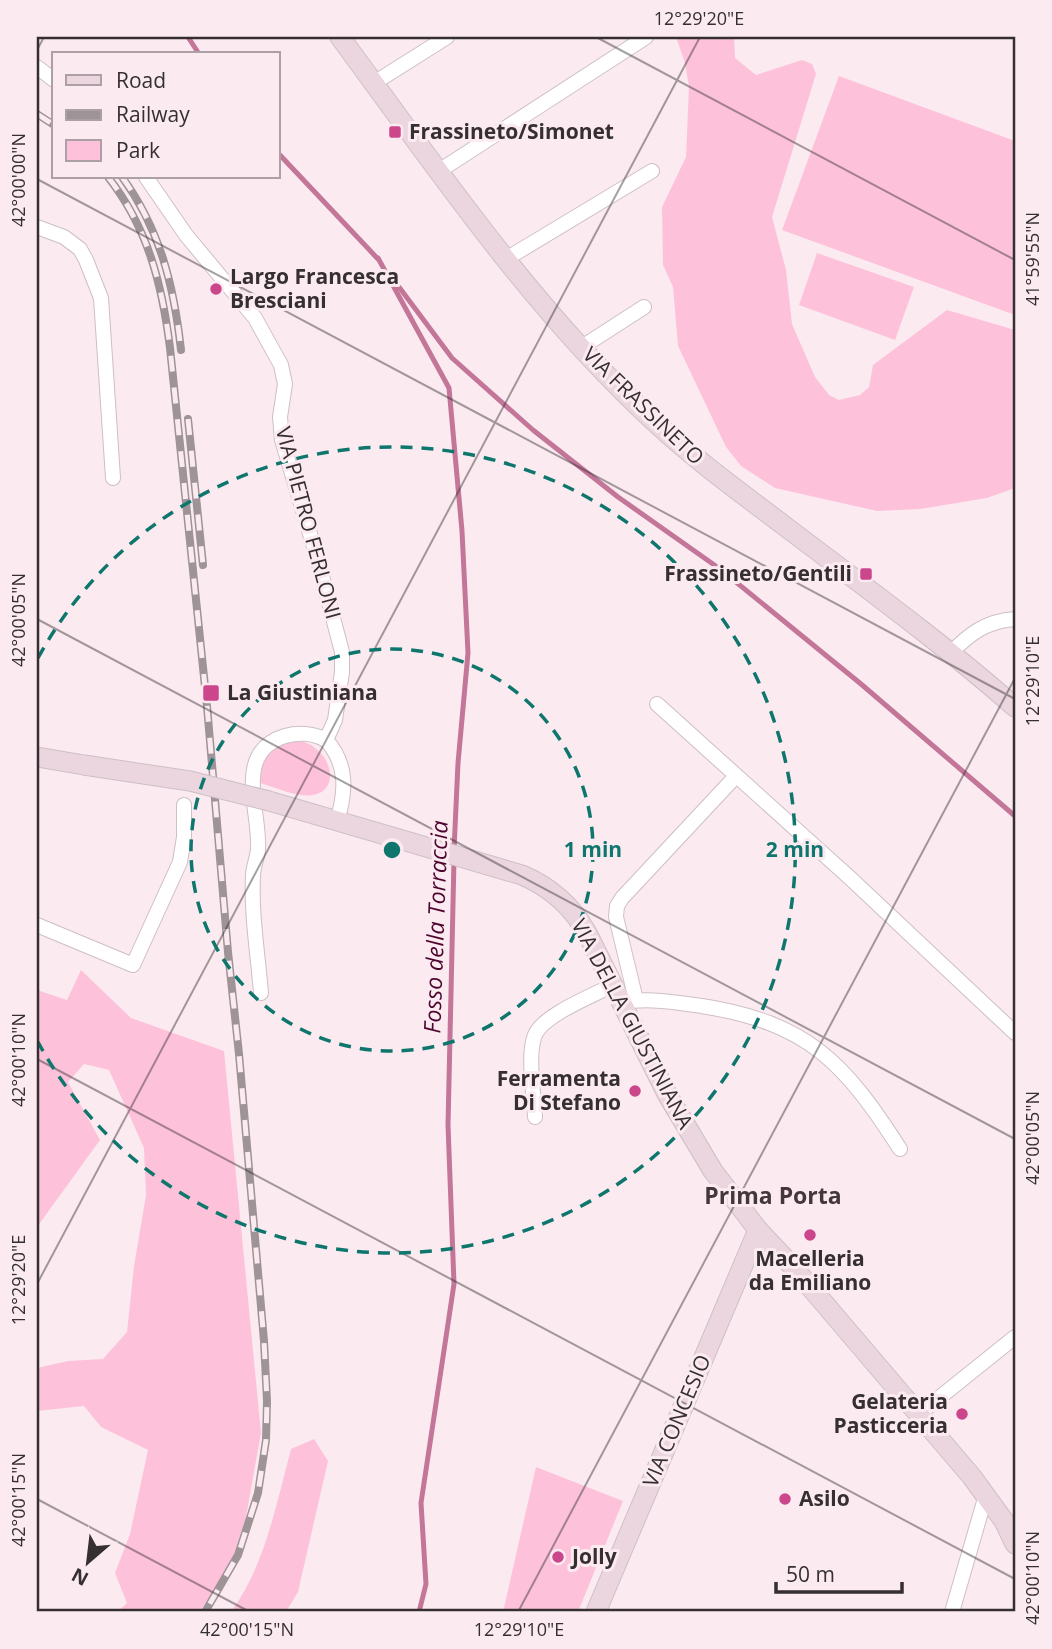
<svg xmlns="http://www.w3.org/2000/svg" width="1052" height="1649" font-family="'Open Sans',sans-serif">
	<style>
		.green { fill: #fdc2da }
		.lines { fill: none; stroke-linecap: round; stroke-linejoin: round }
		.stream { stroke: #c37698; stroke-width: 5 }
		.street-casing { stroke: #cebfc5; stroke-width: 16 }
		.secondary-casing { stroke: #cebfc5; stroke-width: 21 }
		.street { stroke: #fff; stroke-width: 14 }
		.secondary { stroke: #ebd6e0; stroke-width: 19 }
		.rail-casing { stroke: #9e9397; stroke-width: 8 }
		.rail { stroke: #fbebf1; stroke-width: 5; stroke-dasharray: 16; stroke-linecap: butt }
		.secondary-bridge-casing { stroke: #cebfc5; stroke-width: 21; stroke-linecap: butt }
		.secondary-bridge { stroke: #ebd6e0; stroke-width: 19 }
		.ticks { fill: none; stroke: #352f32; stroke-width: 2; stroke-opacity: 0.45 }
		.ring { fill: none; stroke: #0f766e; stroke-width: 3.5; stroke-dasharray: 12 9 }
		.poi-dot { fill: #cb468b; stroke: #fbebf1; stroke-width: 2.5 }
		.labels { text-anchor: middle; stroke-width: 6; stroke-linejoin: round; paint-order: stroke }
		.poi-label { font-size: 21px; font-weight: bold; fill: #352f32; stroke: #fbebf1; text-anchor: start }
		.street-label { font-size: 21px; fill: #352f32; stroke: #fbebf1 }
		.water-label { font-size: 23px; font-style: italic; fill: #4e062f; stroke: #fbebf1 }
		.neighbourhood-label { font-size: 23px; font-weight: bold; fill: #43373c; stroke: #fbebf1 }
		.centre { fill: #0f766e; stroke: #fbebf1; stroke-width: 3.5 }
		.ring-label { font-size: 21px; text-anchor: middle; font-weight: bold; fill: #0f766e; stroke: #fbebf1; stroke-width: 6; stroke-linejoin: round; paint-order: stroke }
		.neatline { fill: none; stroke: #352f32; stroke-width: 2.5 }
		.ticks-label { font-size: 18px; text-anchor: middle; fill: #352f32 }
	</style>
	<rect width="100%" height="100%" fill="#fbebf1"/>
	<g class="green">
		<polygon points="676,37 734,37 735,58 756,75 802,60 812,64 816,74 772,217 786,270 792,324 815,377 829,395 839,400 860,395 869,387 873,365 947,310 1015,330 1015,488 987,498 920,509 877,511 775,488 741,466 726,447 678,346 673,287 663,265 662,207 686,157 689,87 685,63"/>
		<polygon points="839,76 1015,141 1015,315 782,230"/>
		<polygon points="817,253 914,287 895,340 799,305"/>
		<path d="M296,740C331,745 343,790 313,795C297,798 275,787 260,783C260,770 266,748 279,743C284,741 291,741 296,740Z"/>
		<polygon points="81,970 131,1018 224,1051 261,1433 246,1517 228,1573 199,1612 117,1612 127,1603 115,1573 130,1534 148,1450 101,1427 84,1406 37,1411 37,1368 68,1361 103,1359 127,1332 134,1266 146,1195 144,1148 109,1070 84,1064 68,1082 100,1140 37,1227 37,990 67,1000"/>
		<path d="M314,1439L328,1461L298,1592L286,1612H231C265,1565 276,1505 291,1449Z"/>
		<polygon points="536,1467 623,1501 578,1612 503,1612"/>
	</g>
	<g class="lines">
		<g class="stream">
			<polyline points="188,37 199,54"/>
			<polyline points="278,153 378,259"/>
			<polyline points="378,258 449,388 462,531 468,653 458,763 454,850"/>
			<polyline points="390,275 452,358 533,430 618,497 720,569 861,684 1015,816"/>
			<polyline points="419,1612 426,1584 421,1503 454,1284 448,1125 454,860"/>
		</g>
		<g class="street-casing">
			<g id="street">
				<polyline points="37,67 54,80"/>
				<polyline points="374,83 447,37"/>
				<polyline points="439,171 646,37"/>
				<path d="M146,177L186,235L255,318L281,365L285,384L280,417L282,440L317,557L342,652V672L335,720L326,740C348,764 346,792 337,821"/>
				<polyline points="37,227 64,237 80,249 86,260 101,298 113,478"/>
				<polyline points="506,259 652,171"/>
				<polyline points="582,347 644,307"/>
				<path d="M951,653C970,633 987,621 1015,619"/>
				<polyline points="657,704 850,878 1015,1033"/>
				<polyline points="37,925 133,965 180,862 184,837 184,805"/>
				<path d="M261,993C258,955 251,914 253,876C253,867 257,859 258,850C261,813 232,752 285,736C300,732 312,733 326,740"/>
				<polyline points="636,1000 616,917 617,906 622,898 736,776"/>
				<path d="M622,1002C650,998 675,1002 702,1006C808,1023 844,1062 900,1149"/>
				<path d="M535,1117C534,1095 527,1054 535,1035C543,1015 594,995 613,985"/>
				<polyline points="919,1414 1015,1337"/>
				<polyline points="952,1612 986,1495"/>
			</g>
		</g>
		<g class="secondary-casing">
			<g id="secondary">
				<path d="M340,37C438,170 535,313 658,425C697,461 740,492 782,524C861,584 941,642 1015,707"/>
				<polyline points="37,757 84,765"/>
				<path d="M269,801L522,875C550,887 572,906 587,933L667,1094L713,1171L758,1230L794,1268L972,1477L1004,1521L1015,1544"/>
				<polyline points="596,1612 758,1230"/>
			</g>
		</g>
		<use href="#street" class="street"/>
		<use href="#secondary" class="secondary"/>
		<g class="rail-casing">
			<g id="rail">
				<polyline points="37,114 54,125"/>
				<path d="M108,177C148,228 162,284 170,348L207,706L228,952L239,1054L264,1341L267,1401L266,1440L258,1493L238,1555L205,1612"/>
				<path d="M122,177C160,229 174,286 181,350"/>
				<polyline points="188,419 203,565"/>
			</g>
		</g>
		<use href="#rail" class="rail"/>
		<g class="secondary-bridge-casing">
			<polyline id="secondary-bridge" points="84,765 190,781 269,801"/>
		</g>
		<use href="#secondary-bridge" class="secondary-bridge"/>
	</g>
	<path class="ticks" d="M596,37L1015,260M37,50L44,37M37,179L1015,699M37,619L1015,1139M37,1059L1015,1579M37,1284L700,37M37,1499L250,1612M518,1612L1015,678"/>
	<g class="ring">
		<circle cx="392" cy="850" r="201"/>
		<path d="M38 658A403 403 0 1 1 38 1042"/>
	</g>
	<g class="poi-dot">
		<rect x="388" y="125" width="14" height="14" rx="3.5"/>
		<circle cx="216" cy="289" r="7"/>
		<rect x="859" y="567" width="14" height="14" rx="3.5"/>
		<rect x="202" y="684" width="18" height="18" rx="3.5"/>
		<circle cx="635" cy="1091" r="7"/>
		<circle cx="810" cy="1235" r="7"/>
		<circle cx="962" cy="1414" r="7"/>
		<circle cx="785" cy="1499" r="7"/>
		<circle cx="558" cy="1557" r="7"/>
	</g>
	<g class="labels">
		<g class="poi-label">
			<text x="409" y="139">Frassineto/Simonet</text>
			<text x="230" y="284">Largo Francesca<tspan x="230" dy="24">Bresciani</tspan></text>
			<text x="852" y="581" text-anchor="end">Frassineto/Gentili</text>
			<text x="227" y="700">La Giustiniana</text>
			<text x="621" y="1086" text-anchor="end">Ferramenta<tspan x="621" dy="24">Di Stefano</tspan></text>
			<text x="810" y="1266" text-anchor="middle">Macelleria<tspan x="810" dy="24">da Emiliano</tspan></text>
			<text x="948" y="1409" text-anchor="end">Gelateria<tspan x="948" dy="24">Pasticceria</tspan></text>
			<text x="799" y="1506">Asilo</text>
			<text x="572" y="1564">Jolly</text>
		</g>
		<g class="street-label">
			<text transform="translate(643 406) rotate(44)" y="7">VIA FRASSINETO</text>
			<text transform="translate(308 523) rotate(75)" y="7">VIA PIETRO FERLONI</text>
			<text transform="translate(632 1024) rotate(62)" y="7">VIA DELLA GIUSTINIANA</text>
			<text transform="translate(677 1421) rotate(-67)" y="7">VIA CONCESIO</text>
		</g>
		<g class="water-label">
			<text transform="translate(436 927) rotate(-88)" y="8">Fosso della Torraccia</text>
		</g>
		<g class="neighbourhood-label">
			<text x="773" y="1204">Prima Porta</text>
		</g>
	</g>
	<circle cx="392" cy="850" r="10" class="centre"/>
	<g class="ring-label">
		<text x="593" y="857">1 min</text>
		<text x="795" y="857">2 min</text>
	</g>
	<rect width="1052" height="1649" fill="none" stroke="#fbebf1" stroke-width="77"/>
	<rect x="52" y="52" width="228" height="126" fill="#fbebf1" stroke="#aca0a5" stroke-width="2"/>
	<rect x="66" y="75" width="35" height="10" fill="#ebd6e0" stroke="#aca0a5" stroke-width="2"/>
	<text x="116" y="88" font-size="21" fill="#352f32">Road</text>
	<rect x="66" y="110" width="35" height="10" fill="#9e9397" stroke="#aca0a5" stroke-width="2"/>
	<text x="116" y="122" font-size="21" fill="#352f32">Railway</text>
	<rect x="66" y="140" width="35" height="21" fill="#fdc2da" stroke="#aca0a5" stroke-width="2"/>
	<text x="116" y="158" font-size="21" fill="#352f32">Park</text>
	<g transform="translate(88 1562) rotate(208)" stroke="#fbebf1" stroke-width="5" paint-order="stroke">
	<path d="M0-5L12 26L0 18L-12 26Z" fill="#352f32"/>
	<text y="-10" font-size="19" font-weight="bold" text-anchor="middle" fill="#352f32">N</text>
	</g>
	<path d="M776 1582v10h126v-10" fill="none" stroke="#352f32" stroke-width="3.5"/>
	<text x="786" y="1582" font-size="21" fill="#352f32" stroke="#fbebf1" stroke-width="5" paint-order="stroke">50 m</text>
	<rect x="38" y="38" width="976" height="1572" class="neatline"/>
	<g class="ticks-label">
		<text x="699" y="25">12°29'20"E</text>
		<text transform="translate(19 180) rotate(-90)" y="6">42°00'00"N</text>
		<text transform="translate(1033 259) rotate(-90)" y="6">41°59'55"N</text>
		<text transform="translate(19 620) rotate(-90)" y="6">42°00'05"N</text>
		<text transform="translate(1033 681) rotate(-90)" y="6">12°29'10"E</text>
		<text transform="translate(19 1060) rotate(-90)" y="6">42°00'10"N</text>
		<text transform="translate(1033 1138) rotate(-90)" y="6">42°00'05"N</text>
		<text transform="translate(19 1280) rotate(-90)" y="6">12°29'20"E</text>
		<text transform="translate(19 1500) rotate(-90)" y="6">42°00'15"N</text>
		<text transform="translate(1033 1578) rotate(-90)" y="6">42°00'10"N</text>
		<text x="247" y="1636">42°00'15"N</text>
		<text x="519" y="1636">12°29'10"E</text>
	</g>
</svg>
